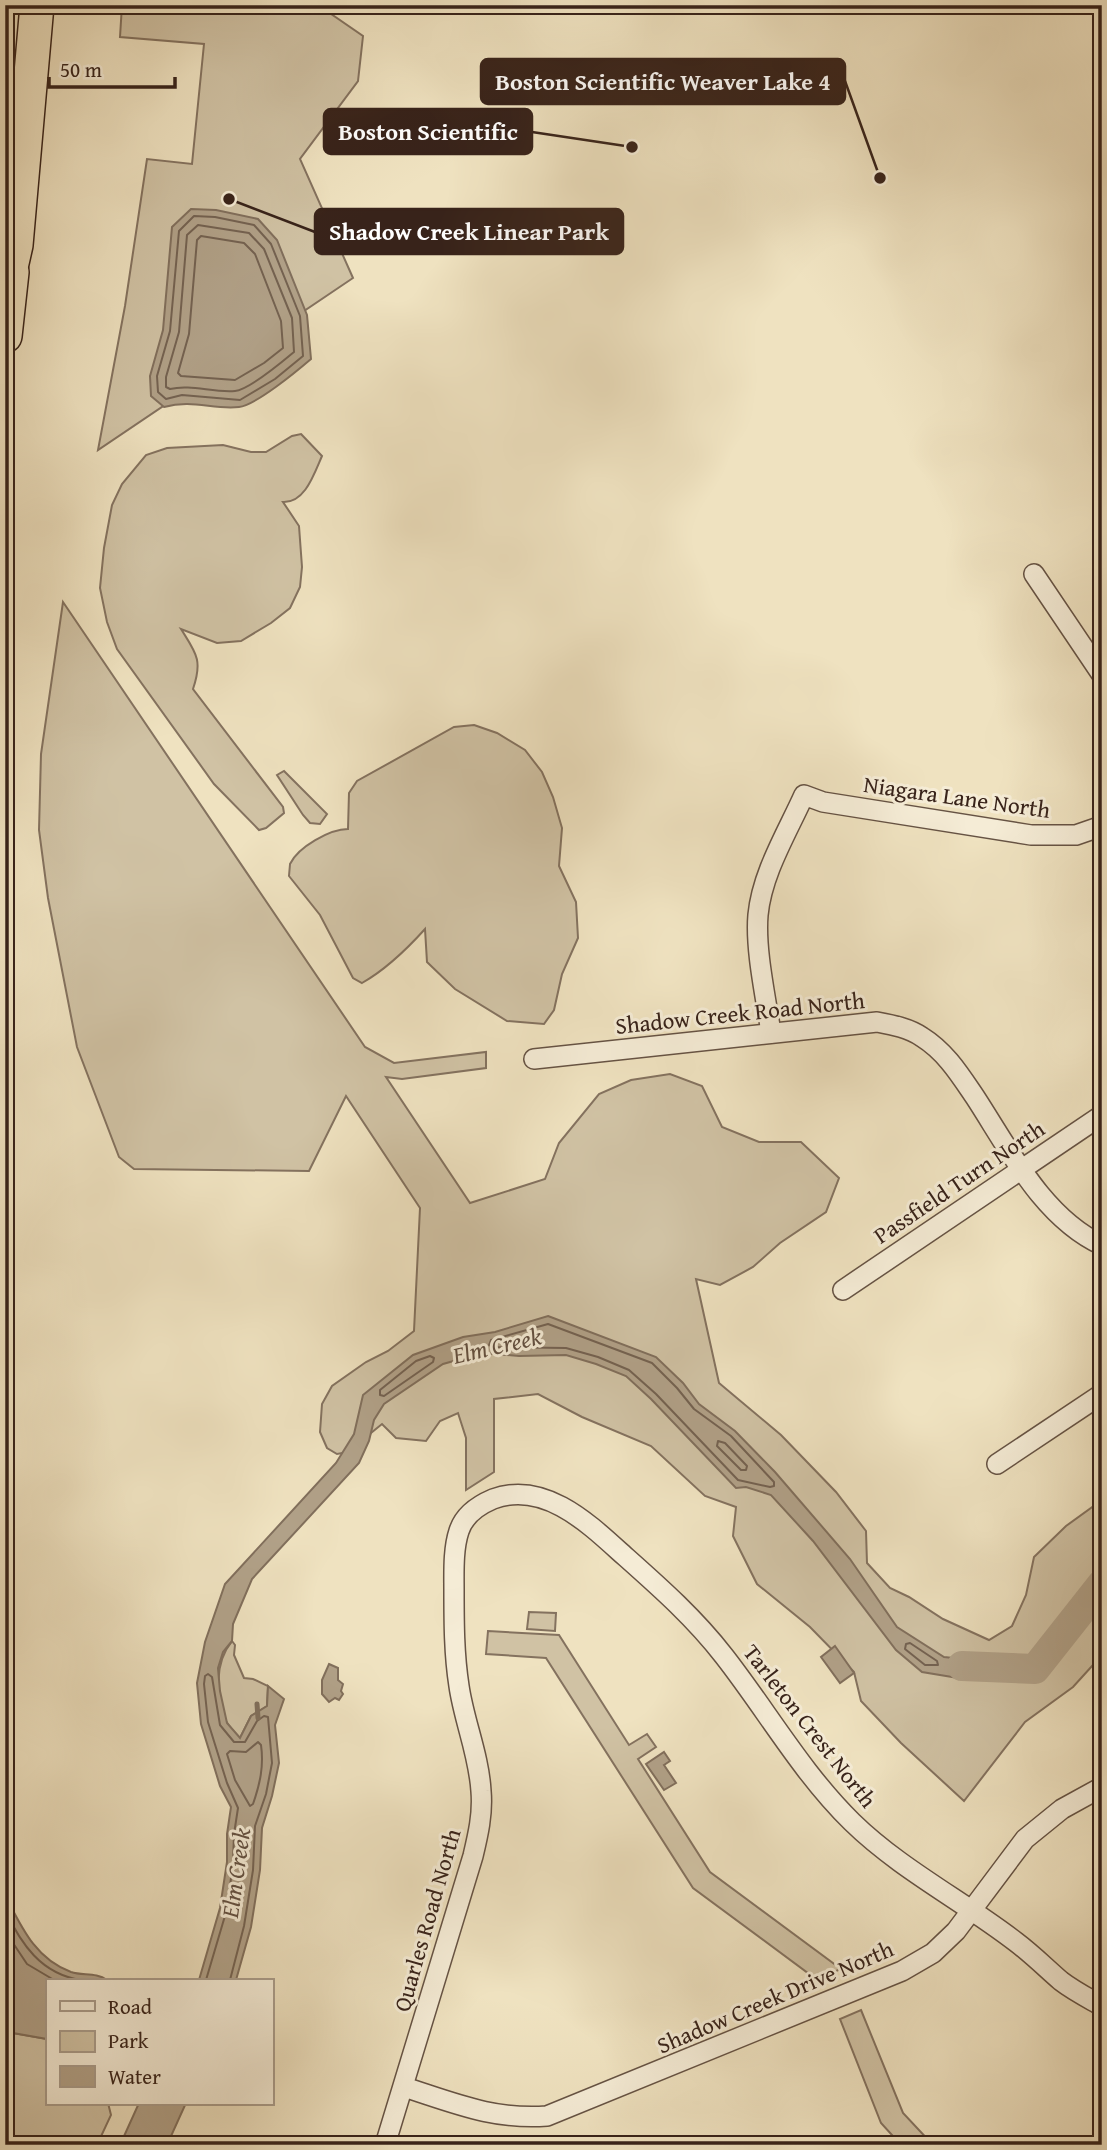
<svg xmlns="http://www.w3.org/2000/svg" width="1107" height="2150" font-family="'Gentium Book Plus',serif">
	<style>
		.green { fill: #d0c2a4; stroke: #84725f; stroke-width: 2 }
		.water { fill: #b1a188; stroke: #816f5c; stroke-width: 2 }
		.lines { fill: none; stroke-linecap: round; stroke-linejoin: round }
		.shore { stroke: #746251; stroke-width: 2 }
		.stream { stroke: #816f5c; stroke-width: 5 }
		.river { stroke: #b1a188; stroke-width: 30 }
		.minor-casing { stroke: #665344; stroke-width: 22 }
		.motorway-casing { stroke: #38231a; stroke-width: 36 }
		.minor { stroke: #f5ecd6; stroke-width: 19 }
		.motorway { stroke: #efe2c0; stroke-width: 33 }
		.labels { text-anchor: middle; stroke-width: 6; stroke-linejoin: round; paint-order: stroke }
		.street-label { font-size: 23px; fill: #38231a; stroke: #f5ecd6 }
		.water-label { font-size: 24px; font-style: italic; fill: #624f40; stroke: #f5ecd6 }
		.leader { fill: none; stroke: #38231a; stroke-width: 2.5 }
		.callout-dot { fill: #38231a; stroke: #f5ecd6; stroke-width: 2.5 }
		.callout { fill: #38231a; stroke: #38231a; stroke-width: 2.5 }
		.callout-label { font-size: 24px; text-anchor: middle; font-weight: bold; fill: #fff }
	</style>
	<rect width="100%" height="100%" fill="#efe2c0"/>
	<filter id="stains"><feTurbulence type="fractalNoise" baseFrequency=".00286" numOctaves="4"/><feColorMatrix values="0 0 0 0 .2 0 0 0 0 .09 0 0 0 0 .02 0 0 0 .5 -.17"/></filter>
	<radialGradient id="worn" r=".72"><stop offset=".6" stop-color="#630" stop-opacity="0"/><stop offset="1" stop-color="#630" stop-opacity=".3"/></radialGradient>
	<g class="green">
		<polygon points="122,5 318,5 363,36 358,81 300,159 353,278 98,450 125,306 147,159 192,164 204,44 120,37"/>
		<path d="M301,434L322,456C314,474 305,503 283,502L299,526L302,567L300,587L290,608L271,623L241,641L217,643L181,629C196,653 203,660 193,689L283,807L284,813L266,828L259,830L214,784L117,649L107,622L100,588L104,548L112,505L122,484L146,455L167,448L223,445L251,452H266L292,436Z"/>
		<polygon points="63,602 365,1047 394,1063 486,1052 486,1068 402,1079 386,1077 470,1203 545,1179 559,1143 599,1094 631,1080 670,1074 702,1086 722,1127 759,1142 801,1142 839,1178 826,1212 780,1243 753,1267 720,1285 696,1279 719,1383 781,1435 836,1492 866,1531 867,1563 890,1588 909,1597 943,1619 989,1640 1012,1626 1026,1595 1034,1557 1066,1526 1102,1500 1102,1655 1073,1687 1025,1722 964,1801 901,1743 861,1701 854,1672 810,1627 757,1584 733,1536 736,1507 705,1496 651,1446 582,1417 538,1394 494,1399 494,1472 466,1490 466,1438 458,1413 440,1421 426,1441 396,1438 382,1424 371,1433 359,1450 337,1454 327,1448 320,1432 322,1404 332,1386 366,1362 388,1351 414,1331 420,1208 346,1096 309,1171 134,1169 119,1157 77,1047 48,898 39,830 41,754"/>
		<path d="M474,725L497,733L525,750L542,772L553,797L562,828L559,866L576,902L578,938L562,974L554,1010L544,1024L507,1021L455,989L427,962L425,929C407,949 385,970 362,983L353,978L320,915L289,876C289,875 290,865 290,864C298,847 330,829 348,829L349,793L357,781L454,727Z"/>
		<polygon points="284,771 327,814 320,824 310,823 303,815 277,775"/>
		<polygon points="529,1612 556,1613 555,1631 527,1629"/>
		<polygon points="488,1631 559,1635 629,1745 647,1734 656,1747 638,1759 710,1872 841,1969 816,1979 693,1888 546,1658 486,1654"/>
		<path d="M232,1641L235,1645L234,1655L244,1678L253,1679L268,1686L267,1706L251,1716L240,1738C235,1733 229,1727 226,1721C216,1695 214,1663 232,1641Z"/>
		<polygon points="861,2010 903,2113 933,2145 901,2145 881,2123 840,2019"/>
		<polygon points="5,2027 13,2033 47,2039 47,2103 108,2103 111,2115 97,2145 5,2145"/>
	</g>
	<g class="water">
		<path d="M191,209L216,210L258,219L277,240L307,315L311,359C297,371 256,405 239,407C213,410 193,399 164,407L151,396L150,376L163,330L172,227Z"/>
		<polygon points="548,1316 656,1357 683,1383 699,1404 735,1431 775,1472 850,1559 897,1627 944,1657 1000,1663 1002,1675 958,1678 922,1672 896,1650 813,1541 771,1495 746,1487 736,1488 651,1399 626,1376 596,1364 566,1355 519,1356 482,1353 443,1364 384,1404 374,1420 369,1441 359,1463 252,1579 233,1624 232,1641 223,1652 218,1668 220,1691 227,1723 240,1738 251,1716 267,1706 268,1686 284,1699 275,1725 279,1763 272,1796 262,1828 260,1870 251,1927 236,1980 199,1980 220,1908 227,1862 227,1834 231,1807 220,1786 201,1724 197,1683 205,1642 225,1584 336,1463 354,1434 363,1395 413,1355 463,1337 495,1332"/>
		<polygon points="835,1646 854,1673 840,1683 821,1657"/>
		<polygon points="329,1664 338,1668 338,1680 343,1684 341,1691 343,1694 339,1700 335,1698 329,1702 322,1694 322,1680"/>
		<polygon points="664,1752 670,1761 664,1765 676,1783 664,1790 646,1764"/>
		<path d="M5,1895C21,1926 35,1959 71,1972C83,1976 96,1972 107,1980H47V2039L13,2033L5,2027Z"/>
		<polygon points="139,2103 186,2103 167,2145 120,2145"/>
	</g>
	<g class="lines">
		<g class="shore">
			<polygon points="194,216 215,217 254,225 271,244 300,316 303,356 275,379 240,400 182,395 166,399 158,392 157,376 170,331 179,231"/>
			<path d="M198,225L249,233L264,249L292,318L294,352C282,362 249,390 235,391C213,393 191,384 170,389L166,387V377L179,332L187,235Z"/>
			<polygon points="201,236 244,243 255,254 281,321 283,348 264,363 235,380 181,376 178,373 189,334 197,240"/>
			<polygon points="548,1324 652,1363 677,1388 694,1409 731,1436 774,1482 774,1486 770,1487 738,1480 656,1394 629,1370 598,1357 566,1348 492,1347 489,1345 491,1340"/>
			<polygon points="430,1356 434,1358 433,1362 384,1396 380,1395 380,1390 416,1361"/>
			<polygon points="718,1441 725,1443 747,1466 746,1470 741,1470 717,1446"/>
			<polygon points="906,1644 910,1643 937,1661 938,1665 925,1665 905,1649"/>
			<path d="M258,1742L261,1745C264,1766 260,1784 253,1804L250,1806L235,1780L227,1754L230,1751L246,1752Z"/>
			<path d="M5,1910C21,1944 41,1974 81,1980"/>
			<polyline points="5,1931 27,1964 54,1980"/>
			<polyline points="206,1980 227,1909 233,1863 234,1834 238,1808 227,1783 208,1722 204,1684 205,1676 208,1674 212,1677 220,1725 234,1742 245,1742 257,1721 264,1716 268,1717 272,1763 266,1794 255,1826 253,1870 244,1926 230,1980"/>
		</g>
		<polyline class="stream" points="257,1704 258,1718"/>
		<polyline class="river" points="962,1666 1035,1669 1102,1584"/>
		<g class="minor-casing">
			<g id="minor">
				<polyline points="1034,574 1102,675"/>
				<path d="M771,1033C766,998 755,950 758,915C762,873 787,833 804,795L823,802L1031,835H1076L1102,826"/>
				<path d="M534,1059L877,1022C893,1025 909,1028 922,1037C946,1052 960,1075 975,1097C1009,1149 1043,1218 1102,1245"/>
				<polyline points="843,1290 1102,1115"/>
				<polyline points="997,1464 1102,1394"/>
				<path d="M404,2087C454,2103 493,2120 547,2116L902,1971L933,1953L956,1931L1025,1839L1062,1809L1102,1787"/>
				<path d="M385,2145L473,1856C478,1835 483,1814 481,1791C479,1755 464,1721 459,1686C454,1654 454,1622 454,1590C454,1572 453,1549 459,1531C464,1515 479,1505 493,1499C542,1481 585,1520 619,1551C656,1584 693,1616 724,1656C767,1711 802,1773 852,1822C900,1869 963,1901 1016,1942C1032,1954 1046,1968 1061,1981C1074,1991 1088,1998 1102,2006"/>
			</g>
		</g>
		<g class="motorway-casing">
			<g id="motorway">
				<polyline points="5,294 16,245 37,5"/>
				<polyline points="5,336 12,272"/>
			</g>
		</g>
		<use href="#minor" class="minor"/>
		<use href="#motorway" class="motorway"/>
	</g>
	<g class="labels">
		<g class="street-label">
			<text transform="translate(957 797) rotate(8)" y="8">Niagara Lane North</text>
			<text transform="translate(740 1013) rotate(-6)" y="8">Shadow Creek Road North</text>
			<text transform="translate(959 1182) rotate(-34)" y="8">Passfield Turn North</text>
			<text transform="translate(810 1726) rotate(52)" y="8">Tarleton Crest North</text>
			<text transform="translate(427 1920) rotate(-74)" y="8">Quarles Road North</text>
			<text transform="translate(775 1997) rotate(-23)" y="8">Shadow Creek Drive North</text>
		</g>
		<g class="water-label">
			<text transform="translate(497 1346) rotate(-13)" y="8">Elm Creek</text>
			<text transform="translate(236 1873) rotate(-82)" y="8">Elm Creek</text>
		</g>
	</g>
	<path class="leader" d="M880 178L845 81M632 147L532 132M229 199L315 232"/>
	<g class="callout-dot">
		<circle cx="880" cy="178" r="7"/>
		<circle cx="632" cy="147" r="7"/>
		<circle cx="229" cy="199" r="7"/>
	</g>
	<g class="callout">
		<rect x="481" y="59" width="364" height="45" rx="7"/>
		<rect x="324" y="109" width="208" height="45" rx="7"/>
		<rect x="315" y="209" width="308" height="45" rx="7"/>
	</g>
	<g class="callout-label">
		<text x="663" y="90">Boston Scientific Weaver Lake 4</text>
		<text x="428" y="140">Boston Scientific</text>
		<text x="469" y="240">Shadow Creek Linear Park</text>
	</g>
	<rect width="1107" height="2150" fill="none" stroke="#efe2c0" stroke-width="28"/>
	<rect x="7" y="7" width="1093" height="2136" fill="none" stroke="#38231a" stroke-width="3.5"/>
	<rect x="14" y="14" width="1079" height="2122" fill="none" stroke="#38231a" stroke-width="2"/>
	<rect x="46" y="1979" width="228" height="126" fill="#f5ecd6" stroke="#a99c8b" stroke-width="2"/>
	<rect x="60" y="2001" width="35" height="10" fill="#f5ecd6" stroke="#a99c8b" stroke-width="2"/>
	<text x="108" y="2014" font-size="21" fill="#38231a">Road</text>
	<rect x="60" y="2031" width="35" height="21" fill="#d0c2a4" stroke="#a99c8b" stroke-width="2"/>
	<text x="108" y="2048" font-size="21" fill="#38231a">Park</text>
	<rect x="60" y="2066" width="35" height="21" fill="#b1a188" stroke="#a99c8b" stroke-width="2"/>
	<text x="108" y="2084" font-size="21" fill="#38231a">Water</text>
	<path d="M49 77v10h126v-10" fill="none" stroke="#38231a" stroke-width="3.5"/>
	<text x="60" y="77" font-size="21" fill="#38231a" stroke="#f5ecd6" stroke-width="5" paint-order="stroke">50 m</text>
	<rect width="100%" height="100%" filter="url(#stains)"/>
	<rect width="100%" height="100%" fill="url(#worn)"/>
</svg>
